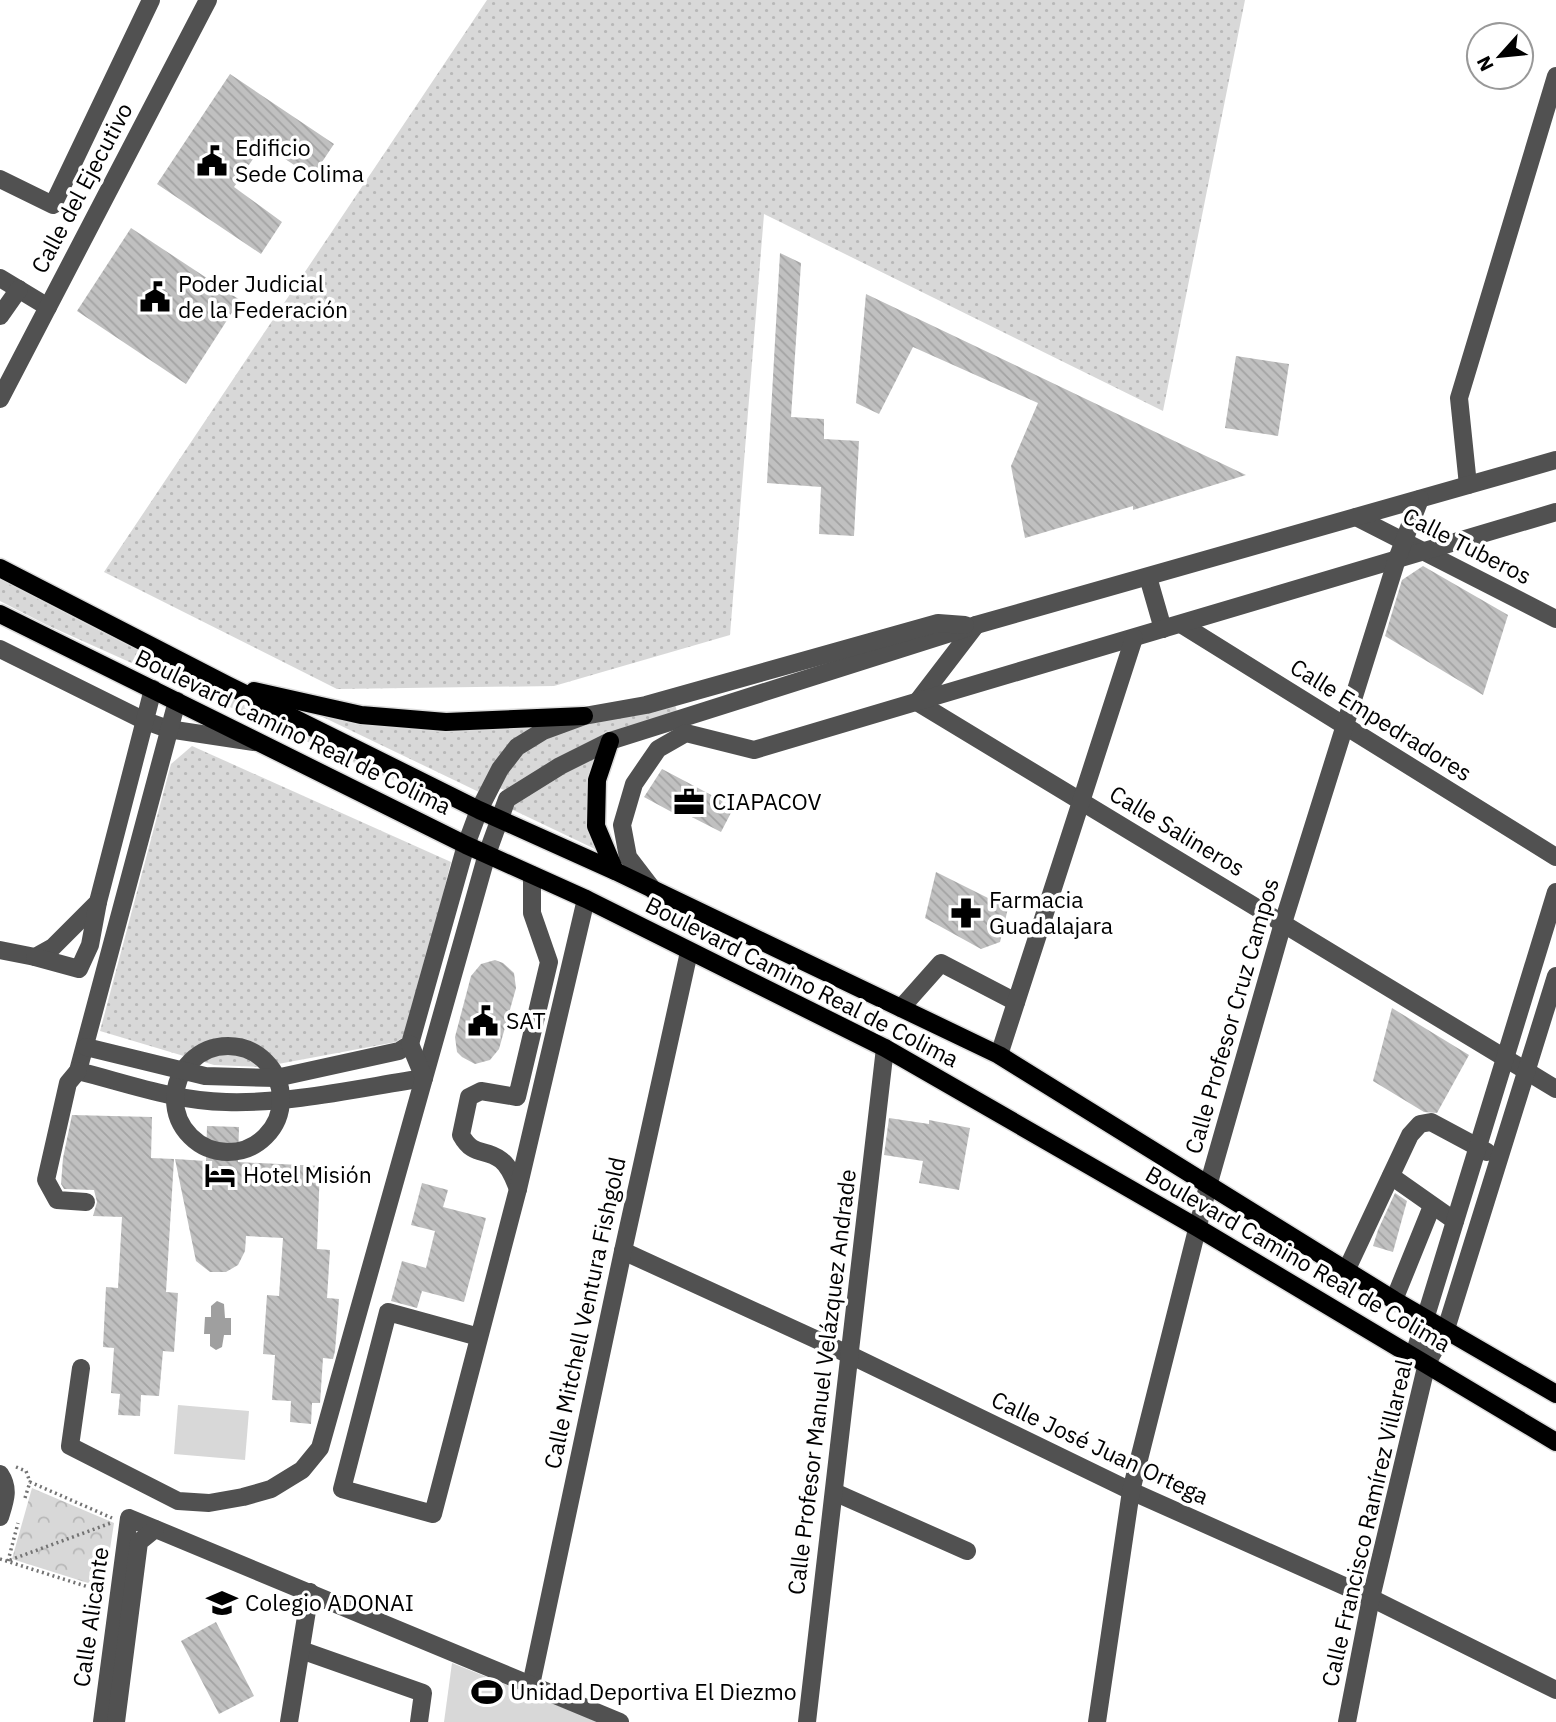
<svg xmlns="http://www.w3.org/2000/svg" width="1556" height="1722" font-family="'IBM Plex Sans',sans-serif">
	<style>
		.grass { fill: url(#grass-dots) }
		.park { fill: url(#park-crowns) }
		.pitch { fill: #d8d8d8 }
		.water { fill: #9f9f9f }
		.building { fill: url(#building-back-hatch) }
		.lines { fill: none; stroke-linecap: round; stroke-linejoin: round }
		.major-casing { stroke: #dbdbdb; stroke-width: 21 }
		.path { stroke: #737373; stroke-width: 3.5; stroke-dasharray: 2 3.5; stroke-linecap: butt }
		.minor { stroke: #515151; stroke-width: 18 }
		.major { stroke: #000; stroke-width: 18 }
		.labels { text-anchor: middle; stroke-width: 7; stroke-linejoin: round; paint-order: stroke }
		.poi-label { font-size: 23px; fill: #000; stroke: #fff; text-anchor: start }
		.street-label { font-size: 23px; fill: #000; stroke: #fff }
	</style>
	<defs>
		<pattern id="grass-dots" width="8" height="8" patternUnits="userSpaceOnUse" patternTransform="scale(1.75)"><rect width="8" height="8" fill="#d8d8d8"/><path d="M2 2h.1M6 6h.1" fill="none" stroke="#b8b8b8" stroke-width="1.8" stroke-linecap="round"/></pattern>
		<pattern id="park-crowns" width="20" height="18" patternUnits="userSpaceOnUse" patternTransform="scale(1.75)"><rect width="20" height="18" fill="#d8d8d8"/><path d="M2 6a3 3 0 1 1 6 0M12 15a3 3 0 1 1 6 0" fill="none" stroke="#b8b8b8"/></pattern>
		<pattern id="building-back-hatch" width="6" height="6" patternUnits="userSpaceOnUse" patternTransform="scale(1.75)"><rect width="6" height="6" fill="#c0c0c0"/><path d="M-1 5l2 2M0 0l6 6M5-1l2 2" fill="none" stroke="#a3a3a3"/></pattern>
	</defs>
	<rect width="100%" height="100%" fill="#fff"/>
	<g class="grass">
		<polygon points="487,0 1245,0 1163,411 764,214 730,635 554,686 337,689 104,572"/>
		<polygon points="0,579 102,632 444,803 47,625 0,601"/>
		<path d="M675,704L677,712L507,791L499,788C504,777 510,765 520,756C557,724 628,715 675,704Z"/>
		<polygon points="302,707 431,727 535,729 479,792"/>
		<polygon points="192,746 451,862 408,1034 396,1042 262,1067 214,1065 100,1031 171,764"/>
		<path d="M597,756C584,791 585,814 595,849L509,808L565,772Z"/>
	</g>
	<polygon class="park" points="32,1488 114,1523 104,1588 12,1559"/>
	<g class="pitch">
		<polygon points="178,1405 249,1411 245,1460 174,1454"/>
		<polygon points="452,1663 599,1722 444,1722"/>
	</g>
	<polygon class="water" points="217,1301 224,1304 225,1318 231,1318 231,1335 224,1335 222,1347 216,1350 210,1346 210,1334 204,1334 205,1317 211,1317 211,1306"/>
	<g class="building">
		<polygon points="230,74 334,144 312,177 263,144 234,187 282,222 261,254 157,184"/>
		<polygon points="131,228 240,300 186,384 77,311"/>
		<polygon points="780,253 801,263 791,417 824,419 824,439 859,441 854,536 819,534 821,487 767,483"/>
		<polygon points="866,294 1088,400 1246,475 1133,510 1133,506 1025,538 1011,466 1038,403 913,347 879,414 856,403"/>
		<polygon points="1236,356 1289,364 1278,436 1225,428"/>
		<polygon points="1423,566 1508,615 1483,695 1385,636 1402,580"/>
		<polygon points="662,769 734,807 721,832 682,812 679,816 644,797"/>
		<polygon points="936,872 1008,908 1000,942 981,949 925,918"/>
		<polygon points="495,960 503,963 514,973 516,988 499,1049 490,1060 475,1064 462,1057 457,1052 455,1037 471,976 481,964"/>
		<polygon points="1392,1008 1469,1055 1437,1113 1424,1112 1373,1081"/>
		<polygon points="72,1115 152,1117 151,1158 174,1159 166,1292 178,1293 174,1352 163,1351 159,1396 141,1395 140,1416 118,1415 120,1394 111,1393 114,1348 103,1347 106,1287 118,1288 122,1217 93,1216 97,1202 94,1190 64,1189 61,1184 63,1158"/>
		<polygon points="889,1118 929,1124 929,1120 970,1128 959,1190 919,1183 923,1161 884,1155"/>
		<polygon points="207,1126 239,1127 238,1162 320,1166 317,1249 330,1250 327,1298 339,1299 335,1351 333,1359 323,1358 320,1403 312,1403 311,1424 290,1422 291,1401 272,1400 275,1355 263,1354 267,1295 279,1296 283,1238 246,1236 245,1251 238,1265 226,1272 210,1272 196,1261 175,1159 206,1161"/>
		<polygon points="422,1183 448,1190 443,1207 486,1218 464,1302 422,1291 417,1308 391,1301 402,1261 426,1268 435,1231 411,1225"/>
		<polygon points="1395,1193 1407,1201 1393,1252 1373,1246 1378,1230"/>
		<polygon points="216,1622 254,1696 219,1714 181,1641"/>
	</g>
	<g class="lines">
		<g class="major-casing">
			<g id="major">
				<polyline points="0,568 227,685 479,810 615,871 999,1055 1394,1300 1556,1394"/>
				<polyline points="0,614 466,845 586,899 885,1048 1198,1228 1556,1442"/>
				<polyline points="254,691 361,715 446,722 584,716"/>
				<polyline points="610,741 597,780 596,826 615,871"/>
			</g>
		</g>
		<g class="path">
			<polyline points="16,1467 26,1471 30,1482"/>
			<polyline points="25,1498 30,1482 112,1518"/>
			<polyline points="0,1559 101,1591"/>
			<polyline points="10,1560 111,1523"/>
			<polyline points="8,1561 18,1523"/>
		</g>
		<g class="minor">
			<polyline points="0,179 53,205 151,0"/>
			<polyline points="0,278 48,307"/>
			<polyline points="0,316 19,289"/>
			<polyline points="0,399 208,0"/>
			<polyline points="1468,485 1459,398 1556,76"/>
			<polyline points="1356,517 1556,619"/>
			<polyline points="1148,577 1163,629"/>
			<polyline points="1181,624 1556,857"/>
			<polyline points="976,625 917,702 1556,1089"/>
			<polyline points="0,649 143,720 168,729 254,742"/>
			<path d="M177,701L78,1071C126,1083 175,1101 226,1102C291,1104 359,1088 424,1078L487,854L507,799L560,766L610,741L976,625L1556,460"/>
			<polyline points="654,891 628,857 622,825 634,784 658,749 686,733 754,750 1556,512"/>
			<polyline points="0,950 35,957 53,947 98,902 153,689"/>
			<polyline points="35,957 79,969 90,945 98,902"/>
			<polyline points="901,1008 941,963 1016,1002"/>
			<circle cx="228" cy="1099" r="53"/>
			<polyline points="86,1047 205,1076 276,1078 399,1051 410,1044 466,845 479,810 500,769 517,747 543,731 584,716 646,705 938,623 965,625"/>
			<polyline points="999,1055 1134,638"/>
			<polyline points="78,1071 68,1083 46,1180 57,1200 86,1202"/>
			<polyline points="1391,1176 1455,1221"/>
			<path d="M518,1189C514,1179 510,1167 501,1160C484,1147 474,1158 461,1135L469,1097L481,1091L517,1097L549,962L532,913V875"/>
			<polyline points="623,1251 850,1355 1131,1491 1371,1598 1556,1690"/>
			<polyline points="1346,1271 1410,1135 1420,1124 1431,1122 1487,1152"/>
			<polyline points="1394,1300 1432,1206"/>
			<polyline points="479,1337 388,1312 342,1489 433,1514 518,1189 586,899"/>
			<polyline points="1414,1355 1556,892"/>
			<polyline points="81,1368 70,1446 178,1501 209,1503 243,1497 271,1489 302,1470 320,1448 424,1078 410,1044"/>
			<path d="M0,1474C10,1489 5,1501 0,1517"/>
			<polyline points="834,1492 967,1551"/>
			<polyline points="301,1650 423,1693 419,1722"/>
			<polyline points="531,1685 623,1251 689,952"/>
			<polyline points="102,1722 129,1518 620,1722"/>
			<polyline points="116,1722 139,1542 155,1529"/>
			<polyline points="289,1722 310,1592"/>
			<polyline points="807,1722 885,1048"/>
			<polyline points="1097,1722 1131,1491 1208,1186 1283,923 1397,559 1420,499"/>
			<polyline points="1347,1722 1371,1598 1427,1363 1446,1329 1556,976"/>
		</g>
		<use href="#major" class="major"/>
	</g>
	<defs>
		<g id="civic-bare" transform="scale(2.415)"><path d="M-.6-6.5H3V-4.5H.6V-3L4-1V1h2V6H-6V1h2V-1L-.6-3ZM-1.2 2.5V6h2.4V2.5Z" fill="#000" stroke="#fff" stroke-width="2.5" paint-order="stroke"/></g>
		<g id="office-bare" transform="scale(2.415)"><path d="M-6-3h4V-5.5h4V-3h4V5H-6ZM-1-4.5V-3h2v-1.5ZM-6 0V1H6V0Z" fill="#000" stroke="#fff" stroke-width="2.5" paint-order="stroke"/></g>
		<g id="pharmacy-bare" transform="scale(2.415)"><path d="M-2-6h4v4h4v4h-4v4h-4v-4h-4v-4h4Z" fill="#000" stroke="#fff" stroke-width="2.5" paint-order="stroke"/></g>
		<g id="hotel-bare" transform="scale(2.415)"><path d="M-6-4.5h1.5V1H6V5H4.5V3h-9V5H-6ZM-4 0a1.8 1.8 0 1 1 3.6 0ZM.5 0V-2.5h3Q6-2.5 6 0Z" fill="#000" stroke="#fff" stroke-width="2.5" paint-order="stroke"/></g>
		<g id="school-bare" transform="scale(2.415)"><path d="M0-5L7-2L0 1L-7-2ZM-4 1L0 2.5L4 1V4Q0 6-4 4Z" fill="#000" stroke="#fff" stroke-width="2.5" paint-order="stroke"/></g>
		<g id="stadium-bare" transform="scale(2.415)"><path d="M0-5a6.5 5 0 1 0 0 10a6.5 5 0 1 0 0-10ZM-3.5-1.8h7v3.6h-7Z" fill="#000" stroke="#fff" stroke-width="2.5" paint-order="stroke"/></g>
	</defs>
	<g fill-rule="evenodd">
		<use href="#civic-bare" x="212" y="161"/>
		<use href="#civic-bare" x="155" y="297"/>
		<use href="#office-bare" x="689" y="802"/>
		<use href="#pharmacy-bare" x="966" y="913"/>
		<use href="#civic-bare" x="483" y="1021"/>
		<use href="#hotel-bare" x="220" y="1175"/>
		<use href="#school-bare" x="222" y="1603"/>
		<use href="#stadium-bare" x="487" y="1692"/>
	</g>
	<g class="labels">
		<g class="poi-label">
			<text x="235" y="156">Edificio<tspan x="235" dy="26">Sede Colima</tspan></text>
			<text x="178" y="292">Poder Judicial<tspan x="178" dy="26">de la Federación</tspan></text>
			<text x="712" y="810">CIAPACOV</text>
			<text x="989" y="908">Farmacia<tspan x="989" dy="26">Guadalajara</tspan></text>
			<text x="506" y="1029">SAT</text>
			<text x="243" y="1183">Hotel Misión</text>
			<text x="245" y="1611">Colegio ADONAI</text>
			<text x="510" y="1700">Unidad Deportiva El Diezmo</text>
		</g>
		<g class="street-label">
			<text transform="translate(82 188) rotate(-62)" y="8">Calle del Ejecutivo</text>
			<text transform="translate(1467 546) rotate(27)" y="8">Calle Tuberos</text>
			<text transform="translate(1381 720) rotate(32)" y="8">Calle Empedradores</text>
			<text transform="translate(293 732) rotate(26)" y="8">Boulevard Camino Real de Colima</text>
			<text transform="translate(1177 831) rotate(31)" y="8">Calle Salineros</text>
			<text transform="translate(802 982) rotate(27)" y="8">Boulevard Camino Real de Colima</text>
			<text transform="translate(1232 1016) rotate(-74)" y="8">Calle Profesor Cruz Campos</text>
			<text transform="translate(1298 1259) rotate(30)" y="8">Boulevard Camino Real de Colima</text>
			<text transform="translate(585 1313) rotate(-78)" y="8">Calle Mitchell Ventura Fishgold</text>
			<text transform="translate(822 1382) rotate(-83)" y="8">Calle Profesor Manuel Velázquez Andrade</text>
			<text transform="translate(1100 1448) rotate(25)" y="8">Calle José Juan Ortega</text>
			<text transform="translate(1367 1523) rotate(-77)" y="8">Calle Francisco Ramírez Villareal</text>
			<text transform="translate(91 1617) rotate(-82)" y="8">Calle Alicante</text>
		</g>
	</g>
	<g transform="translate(1500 56) rotate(243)"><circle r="33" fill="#ffffff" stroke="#999999" stroke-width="2"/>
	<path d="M0-5L12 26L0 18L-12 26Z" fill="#000000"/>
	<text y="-10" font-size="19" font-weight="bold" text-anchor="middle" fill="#000000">N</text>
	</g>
</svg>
